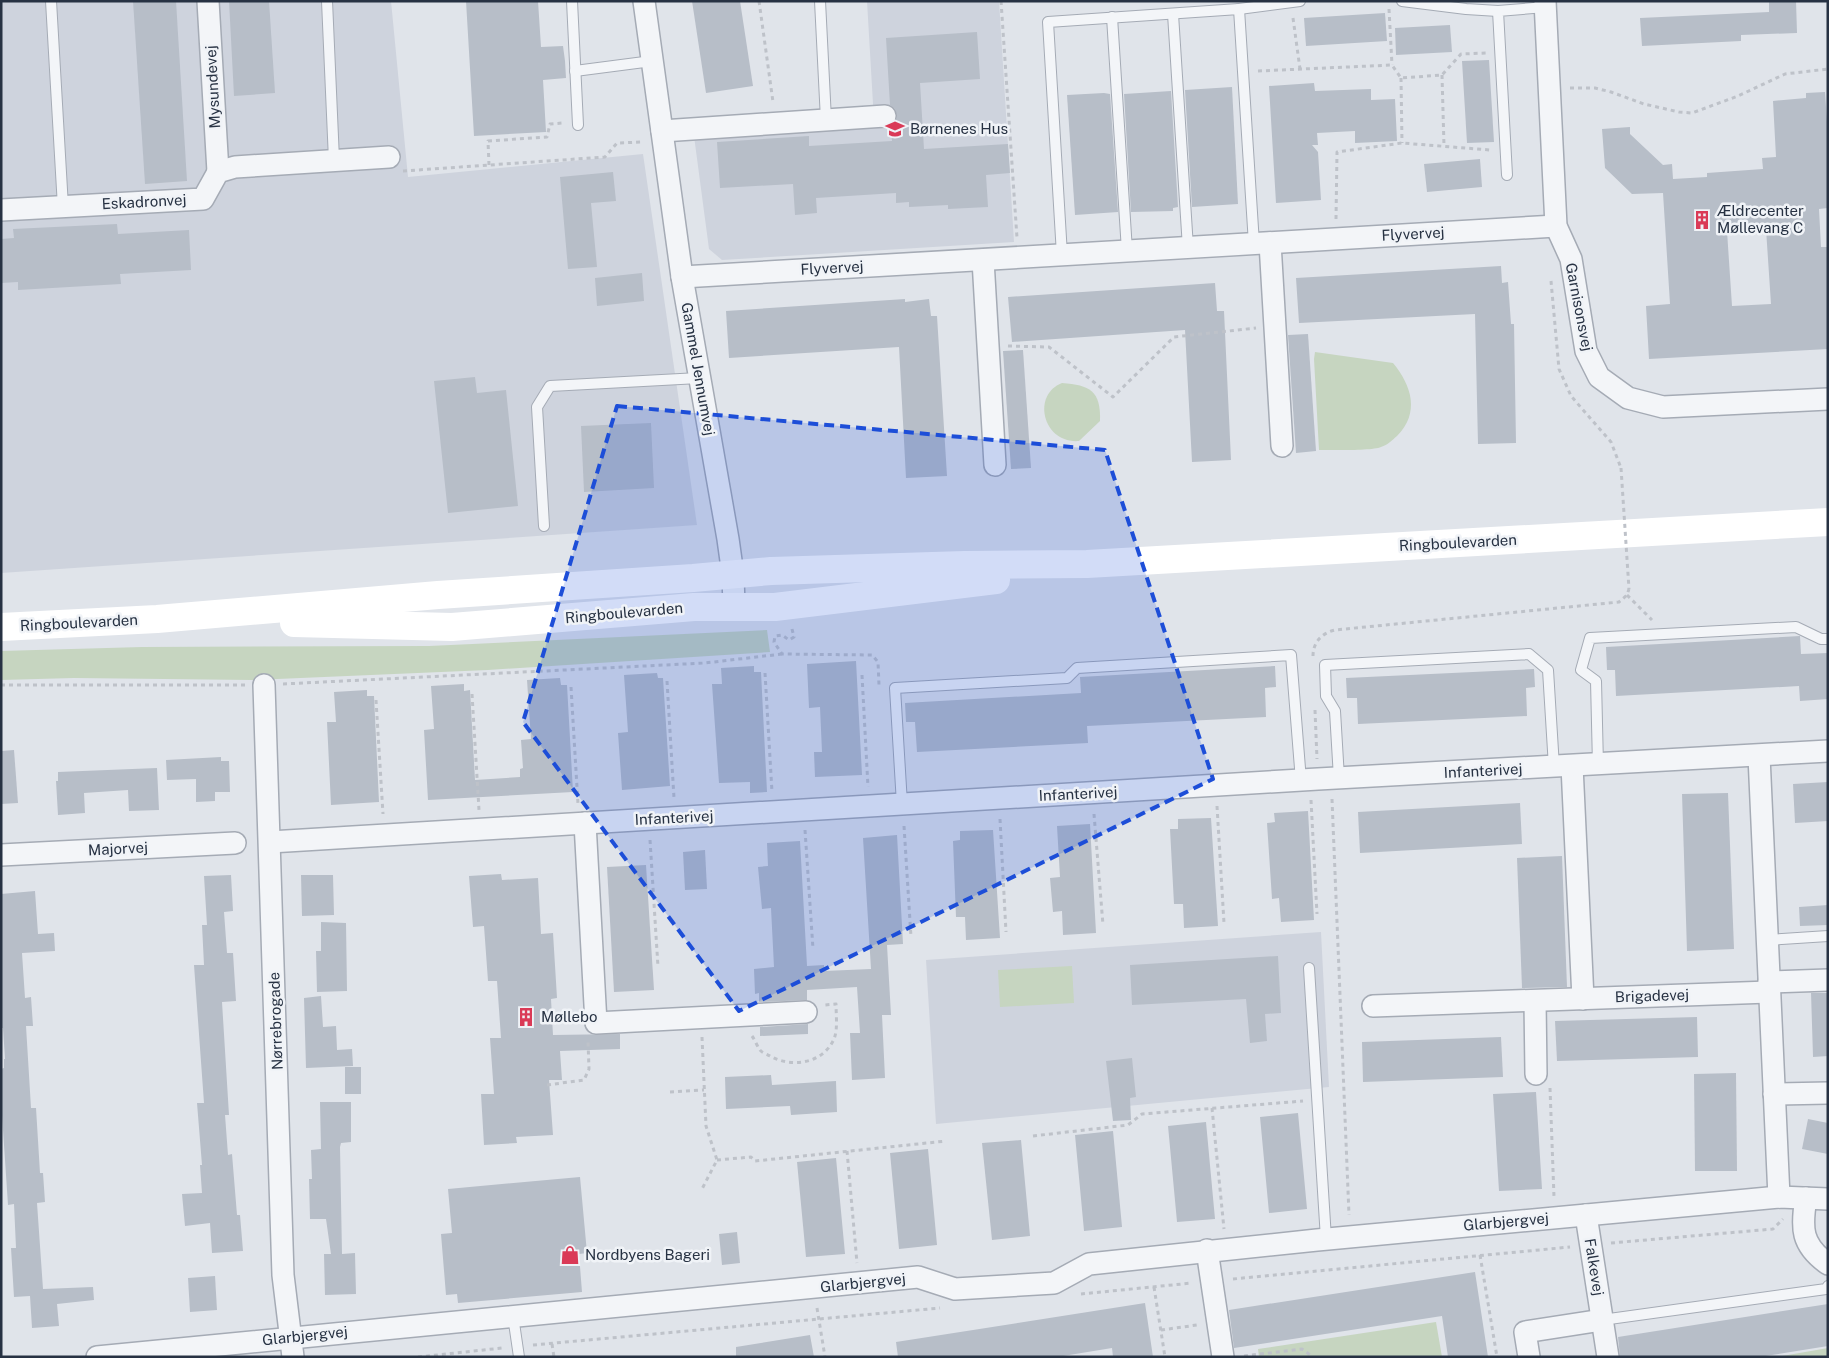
<svg xmlns="http://www.w3.org/2000/svg" width="1829" height="1358" font-family="'Public Sans',sans-serif">
	<style>
		.built { fill: #ced3dd }
		.green { fill: #c6d5c0 }
		.building { fill: #b7bec8; fill-rule: evenodd }
		.lines { fill: none; stroke-linecap: round; stroke-linejoin: round }
		.service-casing { stroke: #a5abb5; stroke-width: 12 }
		.minor-casing { stroke: #a5abb5; stroke-width: 24 }
		.path { stroke: #bec2c9; stroke-width: 3; stroke-dasharray: 4 4; stroke-linecap: butt }
		.service { stroke: #f3f5f8; stroke-width: 10 }
		.minor { stroke: #f3f5f8; stroke-width: 21 }
		.secondary { stroke: #fff; stroke-width: 28 }
		.path-bridge { stroke: #bec2c9; stroke-width: 3; stroke-dasharray: 4 4; stroke-linecap: butt }
		.marked { fill: #1d4ed8; fill-opacity: 0.2; stroke: #1d4ed8; stroke-width: 4; stroke-dasharray: 10 6; stroke-linejoin: round }
		.labels { text-anchor: middle; stroke-width: 5; stroke-linejoin: round; paint-order: stroke }
		.street-label { font-size: 15px; fill: #273243; stroke: #f0f3f7 }
		.poi-label { font-size: 15px; fill: #273243; stroke: #f0f3f7; text-anchor: start }
	</style>
	<rect width="100%" height="100%" fill="#e0e4ea"/>
	<g class="built">
		<polygon points="1,1 391,1 408,177 643,154 697,525 1,573"/>
		<polygon points="867,1 999,1 1014,242 722,260 709,249 694,136 874,121"/>
		<polygon points="1321,932 1329,1087 936,1124 926,960"/>
	</g>
	<g class="green">
		<path d="M1315,352L1393,363C1412,386 1420,413 1397,436C1392,440 1388,445 1381,447C1372,451 1332,450 1319,450L1314,359Z"/>
		<path d="M1062,383C1090,385 1101,391 1100,421L1079,441C1043,444 1031,395 1062,383Z"/>
		<polygon points="767,630 770,652 488,670 253,680 74,678 1,680 1,651 142,647 429,646"/>
		<polygon points="1072,966 1074,1003 1000,1007 998,970"/>
		<polygon points="1436,1322 1442,1357 1259,1357 1258,1349"/>
		<polygon points="1828,1348 1828,1357 1776,1357"/>
	</g>
	<g class="building">
		<polygon points="133,1 176,1 187,181 145,184"/>
		<polygon points="229,1 269,1 275,93 234,96"/>
		<polygon points="466,1 538,1 541,47 563,46 565,61 566,78 543,80 546,132 474,136"/>
		<polygon points="692,1 740,1 753,86 706,93"/>
		<polygon points="1769,1 1796,1 1797,33 1741,35 1741,41 1642,46 1640,18 1769,12"/>
		<polygon points="1385,13 1387,41 1306,46 1304,18"/>
		<polygon points="1450,25 1452,52 1396,55 1395,28"/>
		<polygon points="977,32 980,79 920,83 924,149 1008,144 1010,173 986,175 988,207 948,209 948,205 909,207 909,202 896,203 896,193 816,198 817,213 795,215 793,184 720,188 717,142 809,136 809,146 892,141 891,127 896,122 897,115 895,109 890,105 886,38"/>
		<polygon points="1489,60 1494,142 1467,143 1462,61"/>
		<polygon points="1314,83 1315,91 1371,89 1371,100 1395,99 1397,141 1355,143 1355,131 1317,133 1318,145 1312,145 1318,152 1321,200 1276,203 1269,86"/>
		<polygon points="1232,87 1238,204 1192,207 1185,90"/>
		<polygon points="1171,91 1178,207 1173,208 1173,211 1131,212 1124,94"/>
		<path d="M1825,92L1828,137V208L1819,209L1821,247H1828V349L1649,359L1646,306L1670,304L1663,193L1632,194L1605,168L1602,129L1630,127V134L1663,165L1672,164L1673,179L1707,177V173L1763,169L1762,158L1776,157L1773,101L1806,98V93ZM1766,229L1771,304L1732,306L1727,231Z"/>
		<polygon points="1104,93 1110,94 1118,212 1075,215 1067,95"/>
		<polygon points="1480,159 1482,187 1427,192 1424,164"/>
		<polygon points="613,172 616,201 591,203 597,267 568,269 560,177"/>
		<polygon points="117,224 118,234 189,230 191,270 120,274 121,284 18,290 18,282 1,283 1,239 14,238 13,229"/>
		<polygon points="1501,266 1502,283 1508,282 1511,324 1514,324 1516,443 1478,444 1475,314 1299,323 1296,278"/>
		<polygon points="642,273 644,301 597,306 595,278"/>
		<polygon points="1215,283 1217,311 1224,311 1231,460 1192,462 1185,330 1012,342 1008,297"/>
		<polygon points="905,299 905,302 929,299 931,316 937,316 947,476 906,478 899,347 729,358 726,311"/>
		<polygon points="1308,334 1316,451 1296,453 1288,335"/>
		<polygon points="1023,350 1031,468 1011,469 1003,351"/>
		<polygon points="475,377 477,393 506,390 518,506 448,513 434,381"/>
		<polygon points="651,423 654,488 584,492 581,426"/>
		<polygon points="1800,636 1801,654 1828,653 1828,699 1800,701 1799,686 1616,696 1615,670 1607,670 1606,647"/>
		<polygon points="856,661 862,775 815,777 814,752 822,752 820,707 809,708 807,664"/>
		<polygon points="754,666 754,672 761,672 767,792 750,793 750,782 719,783 712,684 722,684 721,668"/>
		<polygon points="1275,666 1276,687 1265,688 1266,717 1087,726 1088,743 917,752 915,722 906,722 905,703 1081,693 1080,677"/>
		<polygon points="1534,669 1535,687 1526,688 1527,716 1358,724 1357,698 1347,698 1346,678"/>
		<polygon points="657,673 658,678 663,678 670,786 622,790 618,733 628,732 624,675"/>
		<polygon points="560,678 561,685 567,685 573,792 428,800 424,730 434,729 431,686 464,684 464,691 470,690 475,780 520,777 520,769 523,768 521,740 531,739 527,680"/>
		<polygon points="367,690 367,696 374,696 379,802 331,805 327,722 336,722 334,692"/>
		<polygon points="14,750 18,803 1,804 1,751"/>
		<polygon points="221,757 221,761 229,761 230,792 215,792 215,801 196,802 196,779 167,780 166,760"/>
		<polygon points="157,768 159,810 129,811 128,790 84,793 85,813 58,815 56,781 58,781 58,772"/>
		<polygon points="1828,782 1828,821 1795,823 1793,784"/>
		<polygon points="1728,793 1734,949 1687,951 1682,794"/>
		<polygon points="1520,803 1522,844 1360,853 1358,812"/>
		<polygon points="1308,811 1314,920 1281,922 1279,898 1272,899 1267,823 1275,822 1274,813"/>
		<polygon points="1211,818 1218,926 1184,928 1183,904 1174,904 1170,829 1178,829 1178,819"/>
		<polygon points="1090,824 1096,933 1063,935 1062,911 1053,912 1050,878 1060,877 1057,826"/>
		<polygon points="993,830 1000,938 966,940 965,917 956,917 953,841 960,840 960,831"/>
		<polygon points="897,835 903,944 887,945 891,1015 882,1015 885,1078 852,1080 850,1033 860,1033 857,987 807,990 807,1000 759,1002 759,993 755,994 754,969 774,967 771,908 762,909 758,867 768,866 767,843 800,841 807,966 824,965 824,971 871,969 863,838"/>
		<polygon points="705,850 707,889 685,890 683,852"/>
		<polygon points="1562,856 1567,987 1522,988 1517,858"/>
		<polygon points="646,865 654,990 614,992 607,867"/>
		<polygon points="501,874 502,880 538,878 541,934 553,933 557,998 551,999 553,1035 620,1034 620,1049 560,1051 562,1080 549,1080 553,1135 516,1137 517,1143 484,1145 481,1094 494,1094 490,1038 501,1038 497,981 488,981 484,926 473,927 469,876"/>
		<polygon points="231,875 233,911 224,912 227,953 233,953 236,1001 222,1002 229,1115 225,1115 228,1155 232,1154 237,1215 240,1215 243,1251 212,1253 210,1223 185,1226 182,1194 202,1193 200,1165 202,1165 197,1103 204,1103 194,965 204,965 202,925 207,925 204,876"/>
		<polygon points="301,875 333,875 334,915 302,916"/>
		<polygon points="35,891 38,934 54,933 55,951 22,953 25,998 31,997 33,1026 26,1026 31,1108 36,1108 40,1173 43,1173 45,1202 37,1203 43,1289 93,1287 94,1300 57,1304 59,1326 32,1328 30,1296 14,1297 11,1248 16,1248 14,1204 8,1205 1,1100 1,1069 4,1068 4,1059 5,1059 3,1028 1,1028 1,894"/>
		<polygon points="1828,905 1828,925 1800,926 1799,907"/>
		<polygon points="321,922 346,923 347,991 317,992 316,951 321,951"/>
		<polygon points="1278,956 1281,1013 1265,1014 1267,1041 1250,1043 1246,999 1132,1005 1130,965"/>
		<polygon points="1811,993 1828,993 1828,1056 1813,1057"/>
		<polygon points="321,996 323,1027 336,1026 337,1050 352,1049 353,1066 306,1068 304,998"/>
		<polygon points="1697,1017 1698,1057 1557,1061 1555,1021"/>
		<polygon points="808,1024 808,1034 760,1036 760,1027"/>
		<polygon points="1501,1037 1503,1077 1363,1082 1362,1042"/>
		<polygon points="1132,1058 1136,1097 1130,1098 1131,1120 1113,1121 1106,1061"/>
		<rect x="345" y="1067" width="16" height="27"/>
		<polygon points="1736,1073 1737,1171 1695,1171 1694,1074"/>
		<polygon points="771,1075 772,1085 836,1081 837,1112 791,1115 790,1106 726,1109 725,1077"/>
		<polygon points="1536,1092 1542,1189 1499,1191 1493,1094"/>
		<polygon points="320,1102 351,1102 351,1142 341,1143 340,1147 342,1254 355,1253 356,1294 325,1295 324,1254 331,1254 326,1219 310,1219 309,1179 312,1179 311,1150 321,1149"/>
		<polygon points="1298,1113 1307,1209 1269,1213 1260,1117"/>
		<polygon points="1808,1119 1828,1123 1828,1154 1802,1149"/>
		<polygon points="1206,1122 1215,1219 1177,1222 1168,1126"/>
		<polygon points="1113,1131 1122,1227 1084,1231 1075,1135"/>
		<polygon points="1021,1140 1030,1236 992,1240 982,1143"/>
		<polygon points="928,1149 937,1245 899,1249 890,1153"/>
		<polygon points="836,1158 845,1254 806,1257 797,1162"/>
		<polygon points="580,1177 587,1253 579,1254 582,1292 458,1303 457,1294 446,1295 441,1234 452,1233 448,1189"/>
		<polygon points="737,1232 740,1263 722,1265 719,1234"/>
		<polygon points="1475,1272 1488,1357 1448,1357 1442,1316 1234,1348 1229,1310"/>
		<polygon points="215,1276 217,1310 190,1312 188,1278"/>
		<polygon points="1145,1303 1153,1357 1113,1357 1112,1348 1057,1357 898,1357 896,1342"/>
		<polygon points="1828,1304 1828,1346 1759,1357 1620,1357 1618,1337"/>
		<polygon points="810,1335 814,1357 736,1357 736,1347"/>
	</g>
	<g class="lines">
		<g class="service-casing">
			<g id="service">
				<polyline points="51,1 63,207"/>
				<polyline points="327,1 334,160"/>
				<polyline points="572,1 578,125"/>
				<polyline points="820,1 826,120"/>
				<polyline points="1402,1 1466,9 1498,11"/>
				<polyline points="1239,9 1300,1"/>
				<polyline points="1173,14 1188,248"/>
				<polyline points="1112,17 1127,251"/>
				<polyline points="575,71 652,61"/>
				<polyline points="1507,175 1498,11 1546,7"/>
				<polyline points="1062,255 1048,22 1239,9 1254,244"/>
				<polyline points="544,526 537,407 550,386 699,378"/>
				<polyline points="1598,765 1596,681 1581,670 1590,638 1796,627 1821,639 1828,639"/>
				<polyline points="1339,778 1335,711 1326,696 1325,665 1529,654 1548,670 1554,767"/>
				<polyline points="902,804 895,688 1067,678 1077,668 1291,655 1301,781"/>
				<polyline points="1767,940 1828,936"/>
				<polyline points="1309,968 1326,1239"/>
				<polyline points="513,1316 519,1357"/>
				<polyline points="1602,1320 1826,1289 1828,1286"/>
			</g>
		</g>
		<g class="minor-casing">
			<g id="minor">
				<polyline points="208,1 218,172"/>
				<polyline points="644,1 682,277 728,539 733,575 734,607"/>
				<polyline points="1545,1 1556,226 1571,259 1586,351 1599,377 1628,398 1663,407 1828,399"/>
				<polyline points="662,131 885,116"/>
				<polyline points="1,210 203,199 218,172 235,167 389,157"/>
				<polyline points="1270,243 1282,446"/>
				<polyline points="983,260 995,465"/>
				<polyline points="682,277 1556,226"/>
				<polyline points="264,685 283,1275 293,1357"/>
				<polyline points="1759,756 1779,1197"/>
				<polyline points="1572,766 1583,999"/>
				<polyline points="585,823 596,1023 806,1012"/>
				<polyline points="270,842 1318,779 1828,751"/>
				<polyline points="1,855 235,843"/>
				<polyline points="1769,982 1828,980"/>
				<polyline points="1535,1001 1536,1074"/>
				<polyline points="1373,1006 1769,992"/>
				<polyline points="1774,1094 1828,1093"/>
				<path d="M1806,1198C1801,1228 1801,1245 1828,1264"/>
				<polyline points="1586,1215 1608,1357"/>
				<polyline points="1207,1250 1223,1357"/>
				<polyline points="97,1357 918,1277 955,1289 1054,1283 1089,1264 1317,1240 1779,1197 1828,1199"/>
				<polyline points="1529,1357 1525,1332 1602,1320"/>
			</g>
		</g>
		<g class="path">
			<polyline points="759,1 773,102"/>
			<polyline points="1001,1 1017,238"/>
			<polyline points="1389,9 1392,65"/>
			<polyline points="1293,18 1300,69"/>
			<polyline points="1258,71 1392,65 1401,78 1442,75 1461,54 1486,53"/>
			<polyline points="1442,75 1444,146"/>
			<polyline points="1401,78 1402,143"/>
			<polyline points="1570,88 1595,88 1611,92 1644,104 1679,112 1692,113 1738,96 1785,74 1828,69"/>
			<polyline points="489,165 488,141 547,137 550,124 563,123"/>
			<polyline points="403,171 605,157 617,143 643,142"/>
			<polyline points="1336,219 1337,152 1402,143 1490,150"/>
			<polyline points="1551,281 1559,369 1571,396 1611,442 1621,468"/>
			<polyline points="1008,346 1049,347 1113,397 1174,337 1256,328"/>
			<polyline points="1627,595 1652,620"/>
			<polyline points="792,629 794,637 789,640 782,635 775,636 774,642 782,654 872,655 878,662 879,685"/>
			<path d="M1313,656C1313,642 1322,633 1335,630L1619,602L1627,595L1629,589"/>
			<polyline points="765,673 772,792"/>
			<polyline points="862,675 868,787"/>
			<polyline points="667,681 674,798"/>
			<polyline points="283,684 705,663 782,654"/>
			<polyline points="1,685 245,685"/>
			<polyline points="571,687 578,804"/>
			<polyline points="472,694 479,810"/>
			<polyline points="376,700 383,814"/>
			<polyline points="1315,710 1317,759"/>
			<polyline points="1332,799 1349,1215"/>
			<polyline points="1311,800 1317,914"/>
			<polyline points="1217,806 1224,923"/>
			<polyline points="1094,814 1103,925"/>
			<polyline points="1000,819 1006,932"/>
			<polyline points="904,826 911,937"/>
			<polyline points="805,830 813,949"/>
			<polyline points="650,840 658,967"/>
			<path d="M752,1036C755,1040 757,1046 760,1050C762,1053 767,1054 770,1056C791,1068 823,1064 834,1039C838,1029 836,1015 836,1004L825,1005"/>
			<polyline points="702,1037 706,1126 717,1160 702,1189"/>
			<polyline points="547,1085 584,1080 589,1069 588,1041"/>
			<polyline points="1550,1088 1554,1197"/>
			<polyline points="670,1092 704,1090"/>
			<polyline points="1212,1108 1224,1229"/>
			<polyline points="1033,1136 1128,1125 1142,1114 1303,1101"/>
			<polyline points="847,1151 857,1263"/>
			<polyline points="717,1160 751,1157 755,1161 946,1141"/>
			<polyline points="1611,1243 1773,1229 1783,1219"/>
			<polyline points="1480,1255 1497,1357"/>
			<polyline points="1233,1279 1570,1247"/>
			<polyline points="1154,1287 1165,1357"/>
			<polyline points="1081,1294 1192,1283"/>
			<polyline points="817,1308 825,1357"/>
			<polyline points="1161,1330 1197,1325"/>
			<polyline points="552,1344 554,1357"/>
			<polyline points="533,1345 940,1308"/>
			<polyline points="1244,1356 1302,1349 1313,1357"/>
			<polyline points="418,1357 502,1348"/>
		</g>
		<use href="#service" class="service"/>
		<use href="#minor" class="minor"/>
		<g class="secondary">
			<polyline points="294,623 452,627 694,607 775,607 996,580"/>
			<polyline points="1,627 157,619 438,595 693,578 771,571 965,565 1087,564 1828,522"/>
		</g>
		<polyline class="path-bridge" points="1621,468 1629,589"/>
	</g>
	<path class="marked" d="M617,406L1105,450L1213,779L739,1011L523,722Z"/>
	<defs>
		<g id="school-bare" transform="scale(1.5)"><path d="M0-5L7-2L0 1L-7-2ZM-4 1L0 2.5L4 1V4Q0 6-4 4Z" fill="#da3a57" stroke="#f0f3f7" stroke-width="2.5" paint-order="stroke"/></g>
		<g id="building-bare" transform="scale(1.5)"><path d="M-4-6H4V6H1V3H-1V6H-4ZM-2.5-4.3h1.7v1.8h-1.7ZM.8-4.3h1.7v1.8H.8ZM-2.5-1h1.7V.8h-1.7ZM.8-1h1.7V.8H.8Z" fill="#da3a57" stroke="#f0f3f7" stroke-width="2.5" paint-order="stroke"/></g>
		<g id="shop-bare" transform="scale(1.5)"><path d="M-5-2.5h2.3a2.7 3.5 0 0 1 5.4 0H5L5.5 6h-11ZM-1.5-2.5h3a1.5 2.3 0 0 0-3 0Z" fill="#da3a57" stroke="#f0f3f7" stroke-width="2.5" paint-order="stroke"/></g>
	</defs>
	<g fill-rule="evenodd">
		<use href="#school-bare" x="895" y="129"/>
		<use href="#building-bare" x="1702" y="220"/>
		<use href="#building-bare" x="526" y="1017"/>
		<use href="#shop-bare" x="570" y="1255"/>
	</g>
	<g class="labels">
		<g class="street-label">
			<text transform="translate(213 87) rotate(-93)" y="5">Mysundevej</text>
			<text transform="translate(144 202) rotate(-3)" y="5">Eskadronvej</text>
			<text transform="translate(1413 234) rotate(-3)" y="5">Flyvervej</text>
			<text transform="translate(832 268) rotate(-3)" y="5">Flyvervej</text>
			<text transform="translate(1579 307) rotate(79)" y="5">Garnisonsvej</text>
			<text transform="translate(698 369) rotate(80)" y="5">Gammel Jennumvej</text>
			<text transform="translate(1458 543) rotate(-3)" y="5">Ringboulevarden</text>
			<text transform="translate(624 613) rotate(-5)" y="5">Ringboulevarden</text>
			<text transform="translate(79 623) rotate(-3)" y="5">Ringboulevarden</text>
			<text transform="translate(1483 771) rotate(-3)" y="5">Infanterivej</text>
			<text transform="translate(1078 794) rotate(-3)" y="5">Infanterivej</text>
			<text transform="translate(674 818) rotate(-3)" y="5">Infanterivej</text>
			<text transform="translate(118 849) rotate(-3)" y="5">Majorvej</text>
			<text transform="translate(1652 996) rotate(-2)" y="5">Brigadevej</text>
			<text transform="translate(276 1021) rotate(-92)" y="5">Nørrebrogade</text>
			<text transform="translate(1506 1222) rotate(-5)" y="5">Glarbjergvej</text>
			<text transform="translate(1594 1267) rotate(81)" y="5">Falkevej</text>
			<text transform="translate(863 1283) rotate(-6)" y="5">Glarbjergvej</text>
			<text transform="translate(305 1336) rotate(-6)" y="5">Glarbjergvej</text>
		</g>
		<g class="poi-label">
			<text x="910" y="134">Børnenes Hus</text>
			<text x="1717" y="216">Ældrecenter<tspan x="1717" dy="17">Møllevang C</tspan></text>
			<text x="541" y="1022">Møllebo</text>
			<text x="585" y="1260">Nordbyens Bageri</text>
		</g>
	</g>
	<rect width="1829" height="1358" fill="none" stroke="#273243" stroke-width="5"/>
</svg>
